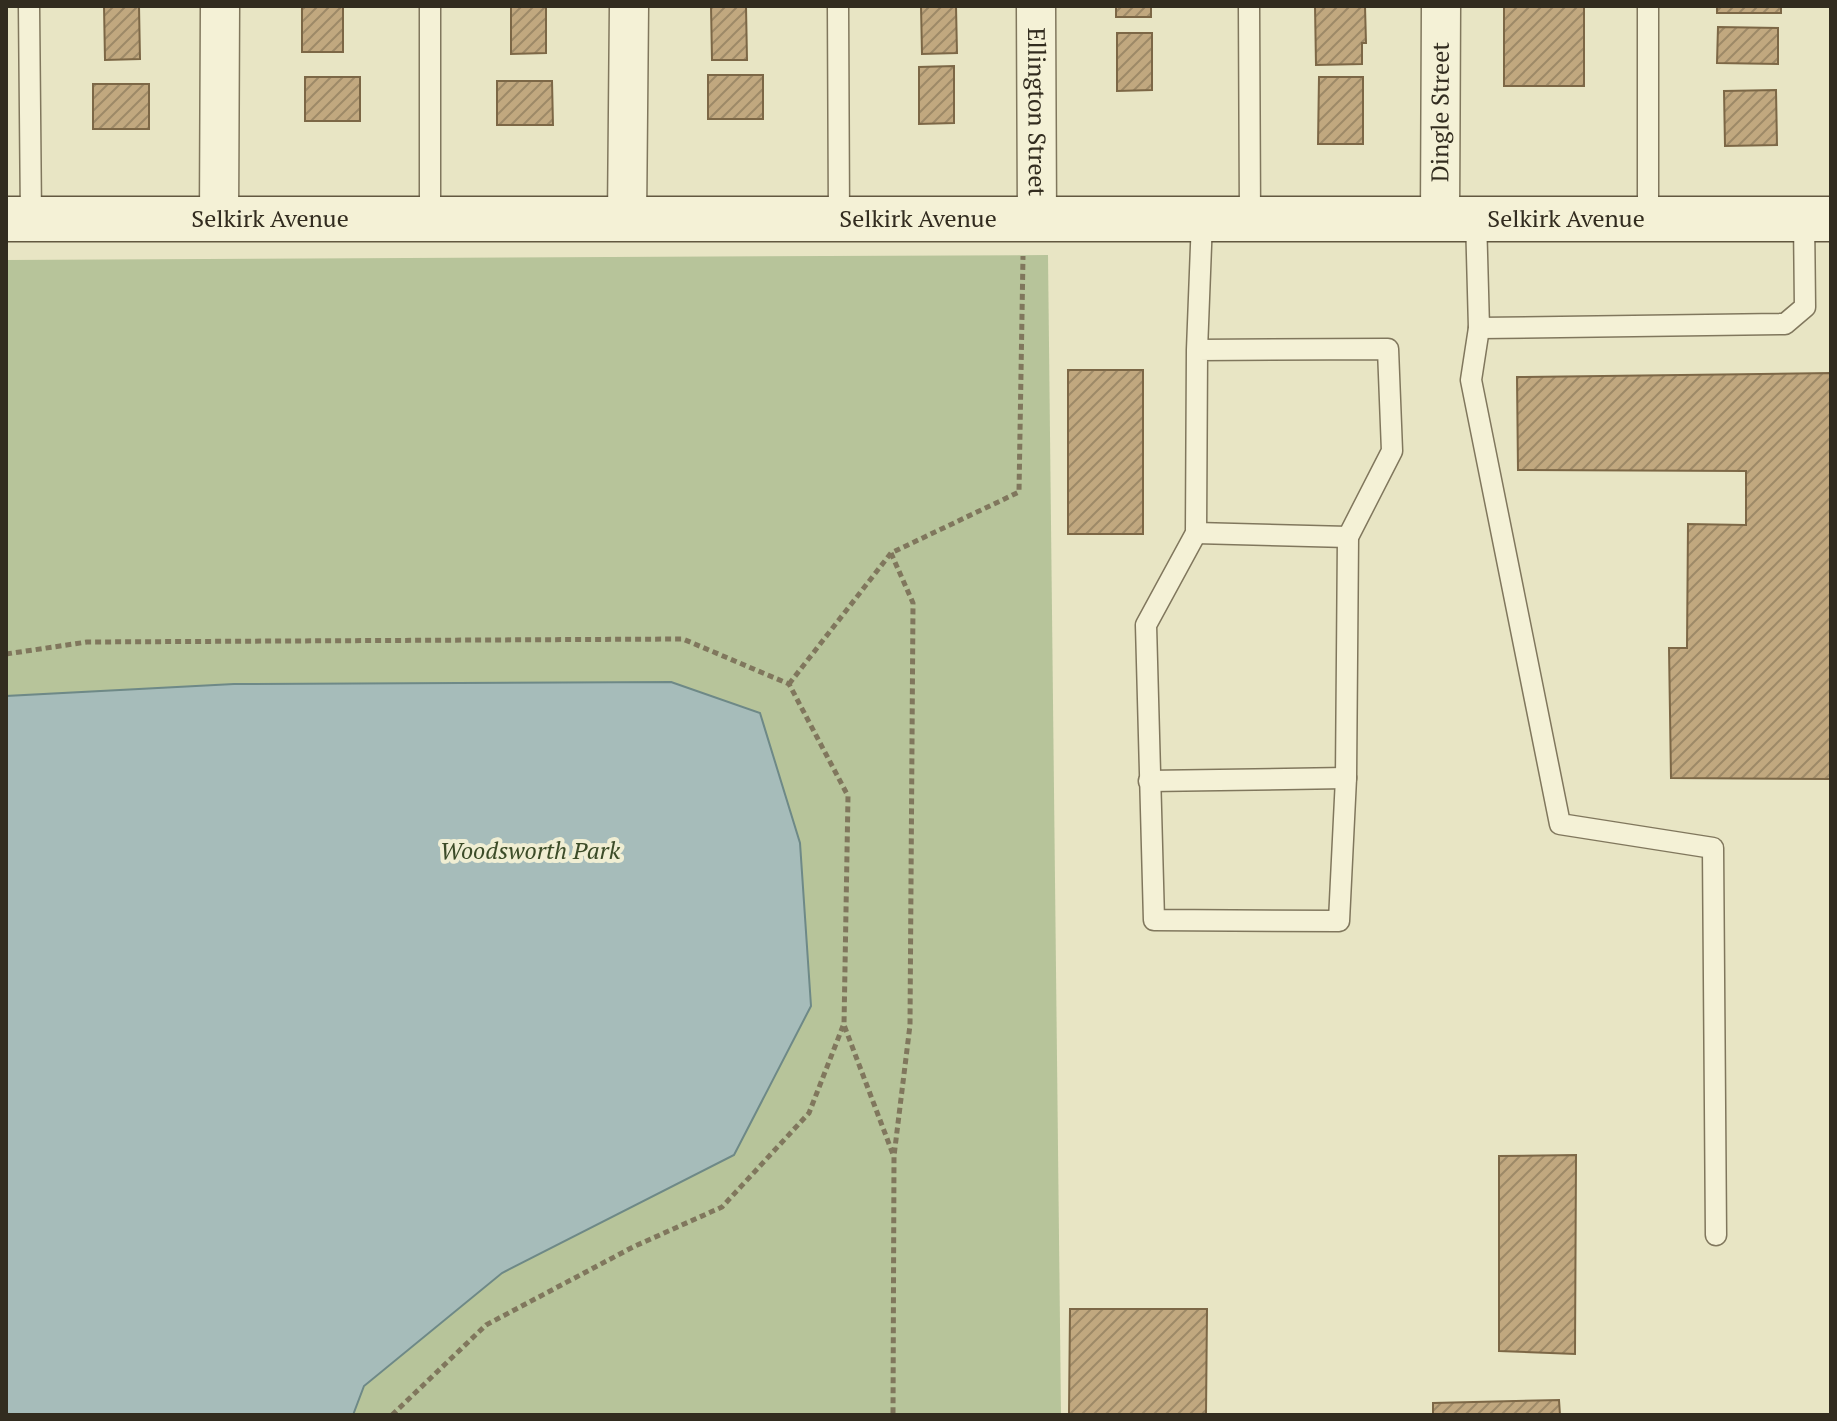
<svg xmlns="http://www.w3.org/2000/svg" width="1837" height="1421" font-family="'PT Serif',serif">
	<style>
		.park { fill: #b7c49a }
		.water { fill: #a6bcba; stroke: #6e8987; stroke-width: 2 }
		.building { fill: url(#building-hatch); stroke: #7c6746; stroke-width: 2 }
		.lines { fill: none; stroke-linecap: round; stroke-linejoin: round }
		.lane-casing { stroke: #80775d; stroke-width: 23 }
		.street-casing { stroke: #80775d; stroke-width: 41 }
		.secondary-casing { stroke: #625840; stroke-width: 47 }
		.path { stroke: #80775d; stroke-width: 5; stroke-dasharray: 6 4; stroke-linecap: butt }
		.lane { stroke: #f4f1d6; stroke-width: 20 }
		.street { stroke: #f4f1d6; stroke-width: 38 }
		.secondary { stroke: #f4f1d6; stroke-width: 44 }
		.labels { text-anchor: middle; stroke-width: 8; stroke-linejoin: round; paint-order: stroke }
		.street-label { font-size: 24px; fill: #322c1f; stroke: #f0eed3 }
		.park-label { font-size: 24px; font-style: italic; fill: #3c4c28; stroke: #f0eed3 }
	</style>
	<defs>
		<pattern id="building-hatch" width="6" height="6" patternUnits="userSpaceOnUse" patternTransform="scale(2)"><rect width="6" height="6" fill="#c1a87f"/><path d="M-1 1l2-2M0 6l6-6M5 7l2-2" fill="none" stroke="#9d8967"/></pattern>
	</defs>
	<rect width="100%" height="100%" fill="#e8e5c4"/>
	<polygon class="park" points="1048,255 1061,1415 6,1415 6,260"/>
	<polygon class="water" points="671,682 760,713 800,843 811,1006 734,1155 502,1273 364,1386 353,1415 6,1415 6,696 234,684"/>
	<g class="building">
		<polygon points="104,6 139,6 140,59 105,60"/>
		<rect x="302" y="6" width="41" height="46"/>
		<polygon points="511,6 546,6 546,53 511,54"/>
		<polygon points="711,6 746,6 747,60 712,60"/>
		<polygon points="921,6 956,6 957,53 922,54"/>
		<rect x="1116" y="6" width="35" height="11"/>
		<polygon points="1315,6 1365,6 1366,43 1362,43 1362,64 1316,65"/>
		<rect x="1504" y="6" width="80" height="80"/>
		<rect x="1717" y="6" width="64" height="7"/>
		<polygon points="1718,27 1778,28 1778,64 1717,63"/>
		<polygon points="1117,33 1152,33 1152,90 1117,91"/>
		<polygon points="954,66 954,123 919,124 919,67"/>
		<rect x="708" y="75" width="55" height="44"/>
		<rect x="305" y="77" width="55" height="44"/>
		<polygon points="1319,77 1363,77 1363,144 1318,144"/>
		<polygon points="497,81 552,81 553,125 497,125"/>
		<rect x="93" y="84" width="56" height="45"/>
		<polygon points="1776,90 1777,145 1725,146 1724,91"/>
		<rect x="1068" y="370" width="75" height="164"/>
		<polygon points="1831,373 1831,779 1671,778 1669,648 1687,648 1688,524 1746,525 1746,471 1518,470 1517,377"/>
		<polygon points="1576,1155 1575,1354 1499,1351 1499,1156"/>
		<polygon points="1070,1309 1207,1309 1206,1415 1069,1415"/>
		<polygon points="1559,1400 1560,1415 1433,1415 1433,1403"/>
	</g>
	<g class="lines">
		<g class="lane-casing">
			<g id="lane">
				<polyline points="29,6 31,219"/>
				<polyline points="430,6 430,218"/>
				<polyline points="838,6 839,219"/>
				<polyline points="1249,6 1250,218"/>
				<polyline points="1648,6 1648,218"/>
				<polyline points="1476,218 1479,328 1785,324 1805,307 1804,219"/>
				<polyline points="1479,328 1471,380 1560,824 1713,848 1716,1235"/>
				<polyline points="1197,350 1388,349 1392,451 1348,537 1346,778 1339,921 1154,920 1146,625 1196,533 1197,350 1202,220"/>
				<polyline points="1196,533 1348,537"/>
				<polyline points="1149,781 1346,778"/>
			</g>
		</g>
		<g class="street-casing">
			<g id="street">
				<path id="s1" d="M1036,6L1037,219"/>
				<polyline points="219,218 220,6"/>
				<polyline points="627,218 629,6"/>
				<path id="s2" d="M1440,218L1441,6"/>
			</g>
		</g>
		<g class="secondary-casing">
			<g id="secondary">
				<path id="s3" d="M6,219H1831"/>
			</g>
		</g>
		<g class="path">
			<polyline points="891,553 913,603 910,1025 894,1156"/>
			<polyline points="6,654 87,642 683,639 789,684 848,796 844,1025 894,1157 893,1415"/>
			<polyline points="789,684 891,553 1019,492 1023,256"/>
			<polyline points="392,1415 486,1325 633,1247 722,1207 809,1113 843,1026"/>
		</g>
		<use href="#lane" class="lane"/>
		<use href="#street" class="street"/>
		<use href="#secondary" class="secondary"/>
	</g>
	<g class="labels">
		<g class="street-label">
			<text dy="8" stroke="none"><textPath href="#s2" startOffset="106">Dingle Street</textPath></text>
			<text dy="8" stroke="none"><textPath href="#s1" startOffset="106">Ellington Street</textPath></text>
			<text dy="8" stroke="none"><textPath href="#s3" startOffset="1560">Selkirk Avenue</textPath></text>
			<text dy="8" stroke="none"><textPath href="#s3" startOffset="264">Selkirk Avenue</textPath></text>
			<text dy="8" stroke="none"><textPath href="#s3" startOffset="912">Selkirk Avenue</textPath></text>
		</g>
		<g class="park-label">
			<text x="530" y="859">Woodsworth Park</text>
		</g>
	</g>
	<rect width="1837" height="1421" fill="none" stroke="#322c1f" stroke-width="16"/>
</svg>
